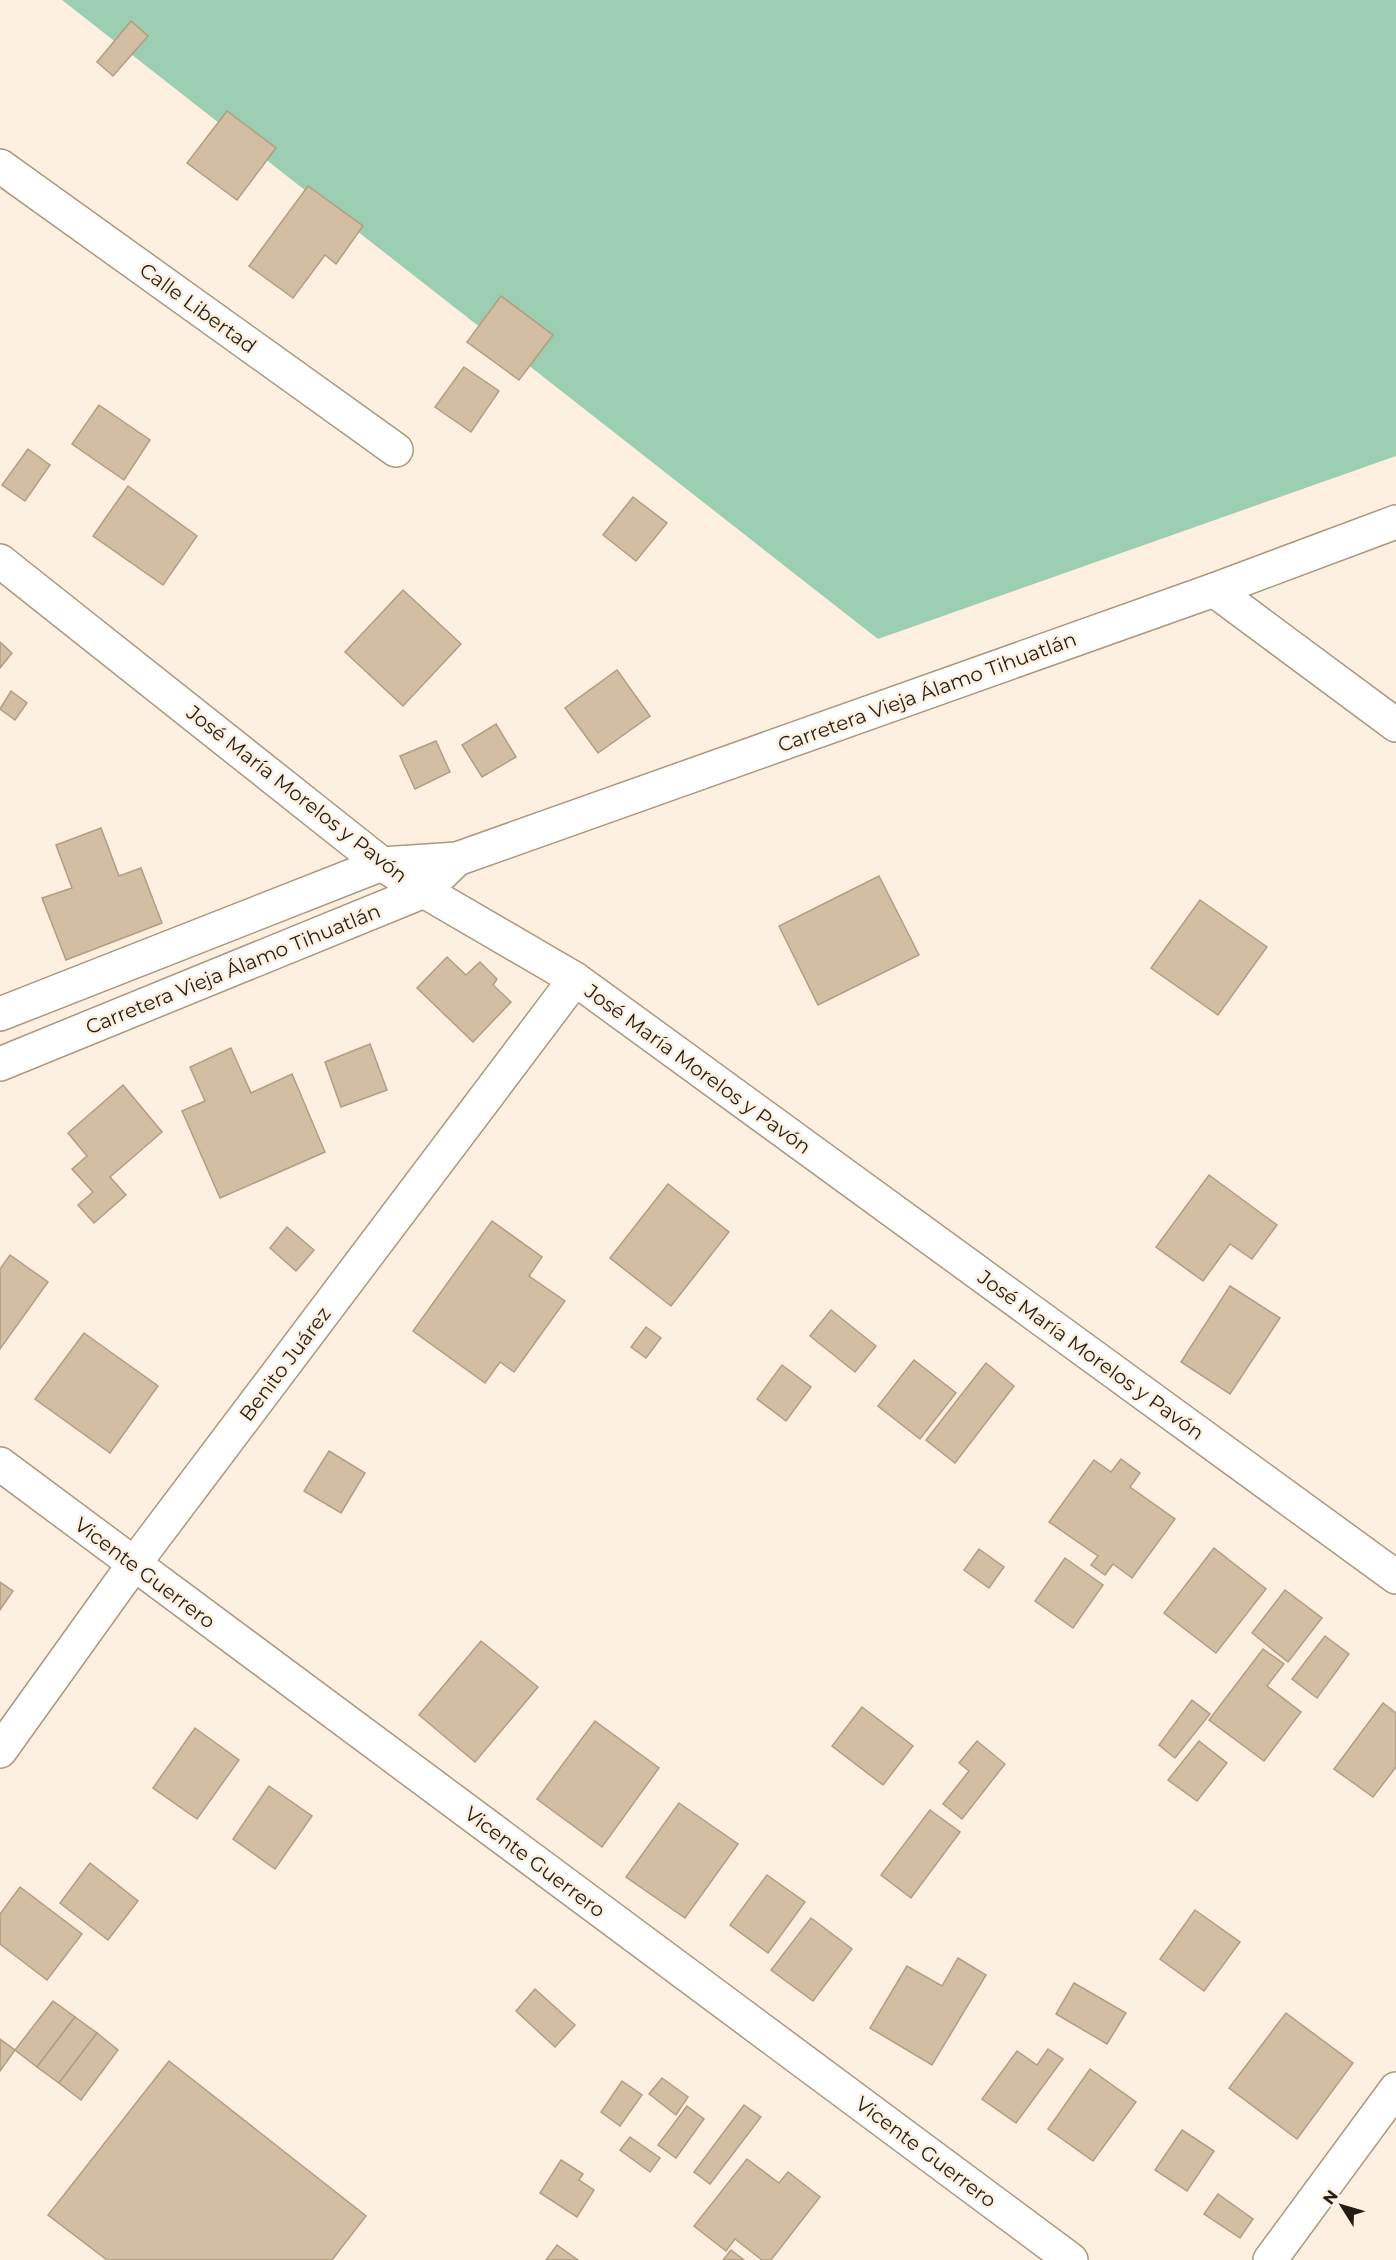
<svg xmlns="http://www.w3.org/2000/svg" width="1396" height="2260" font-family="Montserrat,sans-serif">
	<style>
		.green { fill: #9cceb2 }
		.building { fill: #d3bda3; stroke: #b29d84; stroke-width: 1.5 }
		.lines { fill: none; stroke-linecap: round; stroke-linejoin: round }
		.minor-casing { stroke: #ac977f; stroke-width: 36 }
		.secondary-casing { stroke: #ac977f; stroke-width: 36 }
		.minor { stroke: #fff; stroke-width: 33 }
		.secondary { stroke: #fff; stroke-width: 33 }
		.labels { text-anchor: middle; stroke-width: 5; stroke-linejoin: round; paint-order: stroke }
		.street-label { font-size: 20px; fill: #251d14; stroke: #fef0e0 }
	</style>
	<rect width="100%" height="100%" fill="#fef0e0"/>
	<polygon class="green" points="62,0 1396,0 1396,456 878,639"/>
	<g class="building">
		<polygon points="131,21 148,36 113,76 97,62"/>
		<polygon points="227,111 276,148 237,200 187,163"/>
		<polygon points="308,186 363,226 336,264 325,255 293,298 249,266"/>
		<polygon points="501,296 553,335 519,380 467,342"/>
		<polygon points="464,367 499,391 471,432 435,407"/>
		<polygon points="99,405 150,440 124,480 72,444"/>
		<polygon points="28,449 50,465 25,501 2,485"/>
		<polygon points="128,486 197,536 163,585 93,536"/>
		<polygon points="633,497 667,523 636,561 603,535"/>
		<polygon points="403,590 461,644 403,706 345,652"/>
		<polygon points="0,642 12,653 0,668"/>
		<polygon points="617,670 650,716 598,753 565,708"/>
		<polygon points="11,691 27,703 15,720 0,709"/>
		<polygon points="496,724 516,757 482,777 462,745"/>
		<polygon points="436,741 450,772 415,789 400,756"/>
		<polygon points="101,828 119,876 141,868 162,923 66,960 42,898 72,888 56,845"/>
		<polygon points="879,876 919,955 818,1005 779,926"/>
		<polygon points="1200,900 1267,947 1218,1015 1151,968"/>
		<polygon points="447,957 466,975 480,962 497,979 493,985 511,1002 473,1042 417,988"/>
		<polygon points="370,1044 387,1090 341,1107 325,1062"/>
		<polygon points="231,1048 251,1093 292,1074 325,1152 220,1198 182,1111 205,1101 190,1067"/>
		<polygon points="123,1085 162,1132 110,1177 126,1195 94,1223 78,1205 93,1192 72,1169 87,1156 68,1133"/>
		<polygon points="1209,1175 1277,1225 1252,1259 1230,1244 1203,1281 1156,1247"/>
		<polygon points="668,1184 729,1232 671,1306 610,1258"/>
		<polygon points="492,1221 542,1257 529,1276 565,1301 514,1372 500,1362 485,1383 413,1331"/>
		<polygon points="287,1227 314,1250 296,1271 270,1248"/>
		<polygon points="10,1255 48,1282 0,1349 0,1269"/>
		<polygon points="1230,1286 1280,1318 1230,1394 1181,1362"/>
		<polygon points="831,1310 876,1346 855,1372 810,1336"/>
		<polygon points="646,1327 661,1338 646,1358 631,1347"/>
		<polygon points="84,1333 158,1386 110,1453 35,1399"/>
		<polygon points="914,1360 956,1393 920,1439 878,1406"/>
		<polygon points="986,1363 1014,1386 955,1463 926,1440"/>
		<polygon points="782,1365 811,1387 786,1421 757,1399"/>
		<polygon points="329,1451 365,1473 341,1513 304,1491"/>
		<polygon points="1121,1459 1140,1473 1130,1487 1175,1519 1132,1578 1113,1564 1105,1575 1091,1565 1098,1556 1049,1522 1094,1460 1111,1472"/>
		<polygon points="1214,1548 1266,1589 1216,1653 1164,1613"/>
		<polygon points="979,1549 1004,1567 989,1588 964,1570"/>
		<polygon points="1065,1558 1103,1585 1073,1628 1035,1601"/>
		<polygon points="0,1582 13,1591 0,1610"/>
		<polygon points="1285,1590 1322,1618 1288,1662 1252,1633"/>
		<polygon points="1325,1636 1349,1654 1317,1698 1292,1679"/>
		<polygon points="481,1641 538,1687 475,1762 419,1715"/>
		<polygon points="1263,1649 1284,1664 1267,1686 1301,1712 1264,1761 1209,1720"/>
		<polygon points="1192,1700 1210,1714 1175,1758 1159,1745"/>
		<polygon points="1383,1703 1396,1713 1396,1767 1373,1797 1334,1769"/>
		<polygon points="862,1707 913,1746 883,1785 832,1746"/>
		<polygon points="595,1721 659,1768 602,1847 537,1799"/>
		<polygon points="195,1728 239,1760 197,1819 153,1788"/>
		<polygon points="977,1741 1005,1764 962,1819 943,1804 969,1771 959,1763"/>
		<polygon points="1199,1741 1227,1763 1197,1801 1168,1780"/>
		<polygon points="269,1786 312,1816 275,1869 233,1839"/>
		<polygon points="679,1803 738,1844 685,1918 626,1877"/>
		<polygon points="930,1810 960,1832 911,1898 881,1875"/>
		<polygon points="90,1863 138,1901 108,1940 60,1903"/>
		<polygon points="767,1875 805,1902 768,1953 730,1925"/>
		<polygon points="20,1887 82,1934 47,1980 0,1944 0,1914"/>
		<polygon points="1195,1910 1240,1942 1204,1991 1160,1959"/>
		<polygon points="811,1918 852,1949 813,2001 771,1970"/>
		<polygon points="958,1958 986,1975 932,2065 870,2028 907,1966 942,1986"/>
		<polygon points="1074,1983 1126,2013 1107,2044 1056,2014"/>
		<polygon points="535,1989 575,2025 555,2047 516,2011"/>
		<polygon points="53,2001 75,2017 37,2067 15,2050"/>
		<polygon points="1286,2013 1353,2063 1297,2139 1229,2088"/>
		<polygon points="75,2017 97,2033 59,2083 37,2067"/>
		<polygon points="97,2033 118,2050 81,2100 59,2083"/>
		<polygon points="0,2039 15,2050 0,2071"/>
		<polygon points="1048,2049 1063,2059 1016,2123 982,2099 1017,2051 1037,2065"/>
		<polygon points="169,2061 366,2216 332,2260 107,2260 48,2215"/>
		<polygon points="1090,2069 1136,2102 1093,2161 1048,2129"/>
		<polygon points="662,2078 688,2097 676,2115 649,2094"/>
		<polygon points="622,2081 642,2095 620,2126 601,2112"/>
		<polygon points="744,2105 761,2117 710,2184 694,2172"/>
		<polygon points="687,2106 704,2119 676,2158 658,2145"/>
		<polygon points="1182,2130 1214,2151 1187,2191 1155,2170"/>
		<polygon points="630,2137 660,2158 650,2172 620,2150"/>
		<polygon points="747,2159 779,2183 788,2172 820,2197 771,2260 762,2260 735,2239 726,2251 694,2226"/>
		<polygon points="561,2160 583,2174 579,2180 594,2190 577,2217 540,2193"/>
		<polygon points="1218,2194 1253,2219 1240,2238 1204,2214"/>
		<polygon points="557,2245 578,2260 546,2260"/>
		<polygon points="731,2250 744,2260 723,2260"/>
	</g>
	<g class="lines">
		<g class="minor-casing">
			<g id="minor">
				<polyline points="0,166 396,450"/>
				<polyline points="0,561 382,864 424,891 575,979 1396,1577"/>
				<polyline points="1214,590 1396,725"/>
				<polyline points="0,1464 1071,2260"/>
				<polyline points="0,1751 134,1564 575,979"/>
				<polyline points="1270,2260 1396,2089"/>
			</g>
		</g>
		<g class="secondary-casing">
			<g id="secondary">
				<polyline points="0,1014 382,864 457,859 1214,590 1396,522"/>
				<polyline points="0,1064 424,891 457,859"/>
			</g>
		</g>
		<use href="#minor" class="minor"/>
		<use href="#secondary" class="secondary"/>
	</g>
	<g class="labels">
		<g class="street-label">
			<text transform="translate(198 308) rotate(36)" y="7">Calle Libertad</text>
			<text transform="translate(927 692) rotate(-20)" y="7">Carretera Vieja Álamo Tihuatlán</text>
			<text transform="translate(297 794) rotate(38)" y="7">José María Morelos y Pavón</text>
			<text transform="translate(233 969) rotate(-22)" y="7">Carretera Vieja Álamo Tihuatlán</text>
			<text transform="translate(698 1069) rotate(36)" y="7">José María Morelos y Pavón</text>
			<text transform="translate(1091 1355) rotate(36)" y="7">José María Morelos y Pavón</text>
			<text transform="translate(285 1364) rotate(-53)" y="7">Benito Juárez</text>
			<text transform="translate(145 1573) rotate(37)" y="7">Vicente Guerrero</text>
			<text transform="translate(535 1862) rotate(37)" y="7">Vicente Guerrero</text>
			<text transform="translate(926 2152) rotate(37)" y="7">Vicente Guerrero</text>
		</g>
	</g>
	<g transform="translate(1342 2206) rotate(307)" stroke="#fef0e0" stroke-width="4.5" paint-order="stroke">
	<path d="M0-4.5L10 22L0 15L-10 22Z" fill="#251d14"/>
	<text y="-9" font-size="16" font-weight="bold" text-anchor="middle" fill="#251d14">N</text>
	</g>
</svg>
